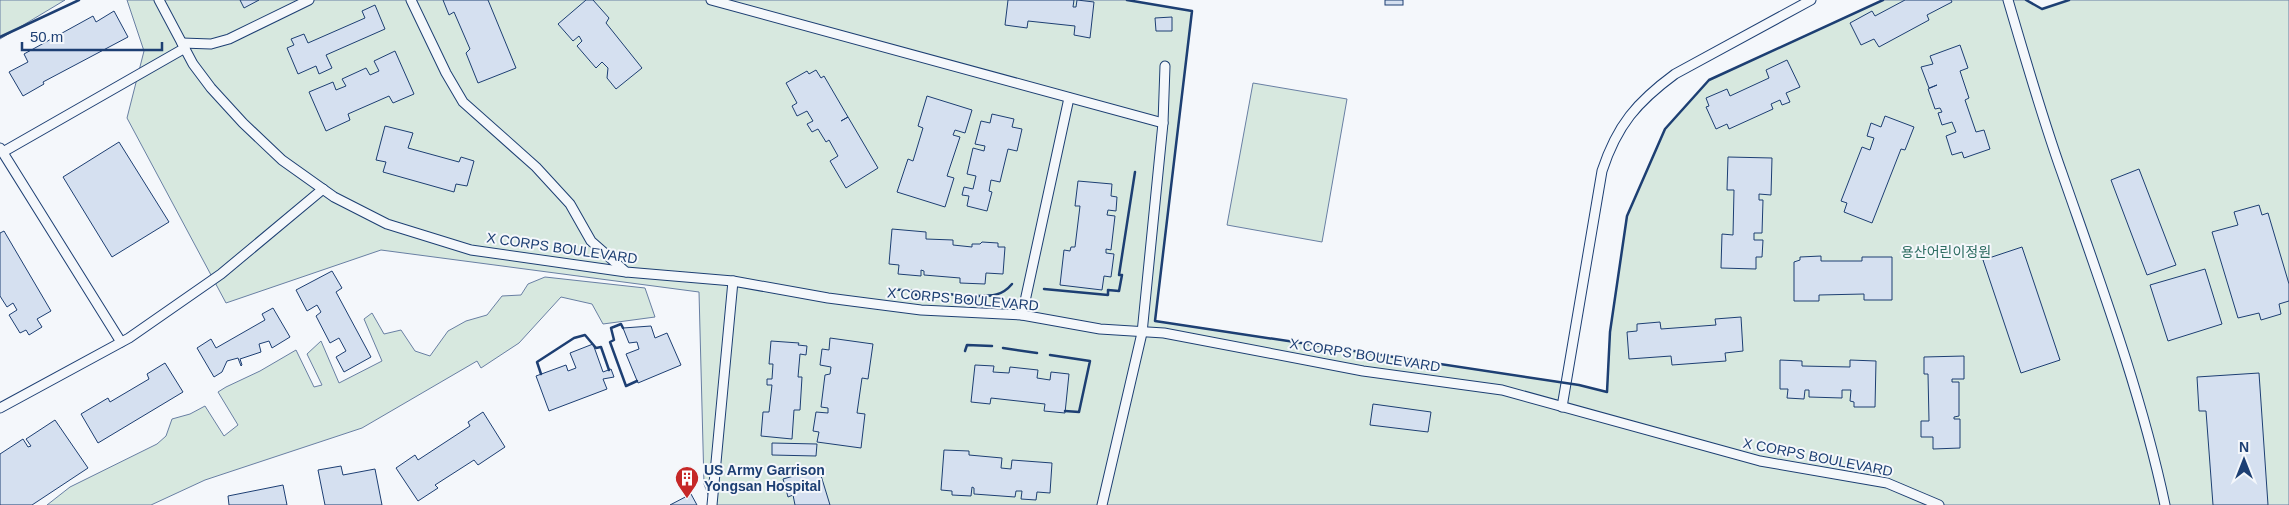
<svg xmlns="http://www.w3.org/2000/svg" width="2289" height="505" font-family="Helvetica,'Noto Sans KR',sans-serif">
	<style>
		.green { fill: #d7e8df; stroke: #687fa3 }
		.building { fill: #d5e0f0; stroke: #1d3f73 }
		.lines { fill: none; stroke-linecap: round; stroke-linejoin: round }
		.service-casing { stroke: #1d3f73; stroke-width: 11 }
		.service { stroke: #f4f7fb; stroke-width: 9 }
		.wall { stroke: #1d3f73; stroke-width: 2.5 }
		.labels { text-anchor: middle; stroke-width: 4; stroke-linejoin: round; paint-order: stroke }
		.street-label { font-size: 14px; fill: #1d3f73; stroke: #f4f7fb }
		.park-label { font-size: 14px; fill: #2c6c60; stroke: #f4f7fb }
		.poi-label { font-size: 14px; font-weight: bold; fill: #1d3f73; stroke: #f4f7fb; text-anchor: start }
	</style>
	<rect width="100%" height="100%" fill="#f4f7fb"/>
	<g class="green">
		<polygon points="0,0 65,0 0,39"/>
		<polygon points="127,0 1127,0 1192,11 1155,321 1579,385 1607,392 1610,332 1627,216 1665,129 1709,80 1883,0 2026,0 2042,9 2069,0 2289,0 2289,505 712,505 704,484 699,292 381,250 226,303 127,118 144,51"/>
		<polygon points="1253,83 1347,99 1322,242 1227,225"/>
		<polygon points="545,277 645,288 655,317 603,324 592,304 561,297 519,343 481,368 477,361 362,428 205,480 151,505 47,505 70,487 157,444 166,436 172,419 190,414 205,406 224,436 238,425 218,392 226,387 260,371 296,350 314,387 322,385 307,354 321,341 339,383 382,361 364,319 372,313 384,334 401,330 415,351 430,356 448,331 466,321 487,315 502,296 521,295 528,284"/>
	</g>
	<g class="building">
		<polygon points="240,0 259,0 244,8"/>
		<polygon points="443,0 488,0 516,68 478,83 466,53 470,49 454,12 449,15"/>
		<polygon points="586,0 593,0 609,18 606,23 642,68 616,89 607,78 608,68 602,62 596,68 577,46 582,41 579,36 573,41 558,24"/>
		<polygon points="1008,0 1074,0 1073,7 1076,7 1077,0 1094,2 1090,38 1074,35 1075,26 1028,21 1027,28 1005,25"/>
		<rect x="1385" y="0" width="18" height="5"/>
		<polygon points="1905,0 1951,0 1952,2 1927,15 1929,20 1879,47 1874,39 1861,45 1850,23 1872,11 1875,16"/>
		<polygon points="375,5 385,29 326,55 332,68 319,74 316,66 298,74 287,48 294,45 291,39 304,34 308,43 365,18 362,11"/>
		<polygon points="114,11 128,37 43,82 44,84 23,96 9,72 28,62 24,54 93,16 96,22"/>
		<polygon points="1172,17 1172,31 1156,31 1155,18"/>
		<polygon points="1960,45 1968,68 1960,71 1969,98 1965,100 1976,132 1984,130 1990,149 1964,158 1962,152 1952,155 1946,136 1956,132 1952,122 1942,125 1938,113 1942,112 1940,108 1935,109 1928,89 1937,85 1929,88 1921,67 1933,64 1930,56"/>
		<polygon points="395,51 414,94 393,103 389,96 348,114 350,120 326,131 309,92 333,82 336,90 346,86 342,79 366,68 370,75 379,71 374,61"/>
		<polygon points="1787,60 1800,87 1786,93 1790,102 1782,105 1780,100 1771,104 1773,109 1729,129 1727,124 1716,129 1706,107 1709,106 1706,98 1727,89 1730,96 1769,78 1766,70"/>
		<polygon points="816,70 821,78 824,76 848,117 841,121 848,117 878,168 846,188 830,161 838,156 829,140 826,142 818,129 812,132 807,124 813,121 807,111 797,116 792,106 797,103 786,83 807,71 809,74"/>
		<polygon points="927,96 972,110 965,133 955,130 953,135 960,137 947,176 954,178 945,207 897,192 908,159 913,161 923,128 918,126"/>
		<polygon points="992,114 1014,119 1012,127 1022,129 1017,151 1008,149 1000,182 991,180 989,191 992,192 987,211 967,206 969,196 962,195 964,187 973,189 976,176 967,174 973,148 984,151 985,146 975,144 981,121 990,123"/>
		<polygon points="1885,116 1914,127 1905,150 1901,149 1872,223 1844,212 1847,203 1841,201 1862,147 1870,150 1874,138 1867,136 1871,123 1881,127"/>
		<polygon points="385,126 413,133 408,148 459,162 461,157 474,161 467,186 456,184 454,192 383,172 386,162 376,160"/>
		<polygon points="119,142 169,222 112,257 63,177"/>
		<polygon points="1728,157 1772,158 1771,195 1759,194 1759,200 1763,200 1762,233 1754,233 1754,240 1763,240 1762,257 1756,257 1756,269 1721,268 1722,234 1733,235 1734,190 1727,190"/>
		<polygon points="2139,169 2176,265 2147,275 2111,180"/>
		<polygon points="1078,181 1112,184 1111,196 1117,197 1116,211 1108,210 1107,215 1115,216 1111,250 1106,249 1106,253 1114,254 1111,277 1104,276 1102,290 1060,285 1064,250 1070,251 1071,247 1075,247 1080,206 1075,206"/>
		<polygon points="2259,205 2262,215 2268,213 2289,284 2289,301 2279,304 2281,314 2261,320 2259,313 2238,318 2212,232 2238,225 2234,212"/>
		<polygon points="892,229 926,232 926,239 953,240 953,245 972,247 972,244 980,244 982,242 998,243 998,247 1005,247 1003,274 986,273 985,284 960,283 960,278 924,275 924,271 921,270 921,276 898,274 899,265 889,264"/>
		<polygon points="4,231 51,311 37,319 42,327 29,335 26,330 20,333 9,315 17,310 13,303 7,307 0,296 0,233"/>
		<polygon points="2022,247 2060,360 2021,373 1983,260"/>
		<polygon points="1821,256 1821,261 1862,261 1862,257 1892,257 1892,300 1864,300 1864,294 1819,295 1819,301 1794,301 1794,262 1800,260 1800,257"/>
		<polygon points="2205,269 2222,324 2168,341 2150,285"/>
		<polygon points="332,271 342,288 336,292 371,357 344,372 336,357 346,351 339,338 330,343 316,316 321,312 317,305 307,311 296,290"/>
		<polygon points="273,308 290,337 272,348 269,341 259,344 261,352 240,359 242,365 241,366 238,358 227,361 222,372 214,377 197,348 211,339 216,348 265,320 262,314"/>
		<polygon points="1741,317 1743,351 1725,353 1726,361 1672,365 1671,356 1629,359 1627,332 1637,331 1637,324 1660,322 1661,329 1716,325 1715,319"/>
		<polygon points="651,326 655,338 667,333 681,365 638,383 626,354 639,349 637,342 629,343 623,328"/>
		<polygon points="830,338 873,344 868,379 862,378 857,413 865,414 861,448 817,442 819,432 813,431 816,412 828,413 828,408 821,407 825,375 830,374 831,367 820,365 822,349 829,350"/>
		<polygon points="771,341 799,343 798,345 807,346 806,355 800,354 798,377 802,377 800,410 794,410 792,439 761,436 763,412 769,412 772,385 767,385 767,379 772,379 773,364 769,364"/>
		<polygon points="593,344 603,372 611,369 614,377 603,379 607,389 549,411 536,376 566,365 568,371 576,368 570,353"/>
		<polygon points="1964,356 1964,379 1952,379 1952,382 1959,382 1959,416 1954,417 1954,419 1960,419 1960,448 1933,449 1933,437 1921,437 1921,421 1929,421 1928,374 1924,374 1924,357"/>
		<polygon points="1780,360 1802,361 1802,366 1850,367 1850,360 1876,361 1875,407 1854,407 1854,402 1850,401 1851,390 1842,390 1842,398 1809,397 1809,390 1805,390 1804,399 1787,398 1788,389 1780,389"/>
		<polygon points="165,363 183,392 98,443 81,414 108,398 110,402 149,379 147,374"/>
		<polygon points="975,365 994,366 993,372 1009,373 1010,367 1038,370 1037,378 1050,380 1051,372 1069,374 1065,413 1044,411 1045,404 991,398 990,404 971,402"/>
		<polygon points="2259,373 2268,505 2213,505 2206,411 2199,411 2197,377"/>
		<polygon points="1373,404 1431,412 1428,432 1370,425"/>
		<polygon points="483,412 505,447 478,465 474,460 435,485 438,488 418,501 396,468 415,455 418,460 470,426 468,422"/>
		<polygon points="55,420 88,468 32,505 0,505 0,454 23,439 28,447 31,446 26,439"/>
		<polygon points="772,443 817,444 816,456 772,455"/>
		<polygon points="944,450 969,451 969,455 1002,458 1001,468 1011,469 1012,460 1052,463 1050,493 1037,492 1036,500 1021,499 1022,491 1016,491 1015,497 974,494 974,488 972,487 971,496 952,495 952,491 941,490"/>
		<polygon points="341,466 343,475 375,469 382,505 325,505 318,470"/>
		<polygon points="819,469 830,505 795,505 793,495 788,497 783,479"/>
		<polygon points="283,485 287,505 229,505 228,496"/>
		<polygon points="691,494 697,505 670,505"/>
	</g>
	<g class="lines">
		<g class="service-casing">
			<g id="service">
				<polyline points="159,0 193,64 211,88 243,123 282,160 334,197 387,224 471,250 626,272 733,281 828,298 921,310 1022,315 1100,329 1164,333 1363,371 1502,390 1760,461 1887,483 1939,505"/>
				<polyline points="411,0 446,73 463,102 536,167 570,204 591,241 626,272"/>
				<polyline points="711,0 1163,123"/>
				<path d="M2008,0C2025,58 2042,117 2062,173C2100,282 2141,392 2165,505"/>
				<polyline points="182,43 211,44 229,39 309,0"/>
				<polyline points="0,148 121,342"/>
				<polyline points="3,152 185,48"/>
				<polyline points="1022,315 1069,98"/>
				<path d="M1562,407L1602,171C1617,125 1637,102 1675,74L1811,0"/>
				<polyline points="0,408 129,338 221,274 323,189"/>
				<polyline points="712,505 733,281"/>
				<polyline points="1102,505 1142,333 1163,123 1165,66"/>
			</g>
		</g>
		<use href="#service" class="service"/>
		<g class="wall">
			<polyline points="1127,0 1192,11 1155,321 1579,385 1607,392 1610,332 1627,216 1665,129 1709,80 1883,0"/>
			<polyline points="2026,0 2042,9 2069,0"/>
			<polyline points="0,37 79,0"/>
			<path d="M889,289L916,291V295L928,296V293L961,295V299L977,300V296C992,296 1002,296 1012,284"/>
			<polyline points="1044,289 1108,295 1108,290 1119,291 1122,275 1119,275 1135,172"/>
			<polyline points="623,328 621,324 611,328 614,340 610,342 626,386 637,381"/>
			<polyline points="1003,348 1037,353"/>
			<polyline points="965,351 967,345 992,346"/>
			<polyline points="1050,355 1090,361 1079,412 1065,411"/>
			<polyline points="541,374 537,362 574,338 585,335 596,348 601,347 609,370"/>
		</g>
	</g>
	<defs>
		<g id="building-pin" transform="scale(1.25)"><path d="M0 17L-7.5 6A9.5 9.5 0 1 1 7.5 6Z" fill="#c62828" stroke="#f4f7fb"/><path d="M-4-6H4V6H1V3H-1V6H-4ZM-2.5-4.3h1.7v1.8h-1.7ZM.8-4.3h1.7v1.8H.8ZM-2.5-1h1.7V.8h-1.7ZM.8-1h1.7V.8H.8Z" fill="#fff"/></g>
	</defs>
	<g fill-rule="evenodd">
		<use href="#building-pin" x="687" y="478"/>
	</g>
	<g class="labels">
		<g class="street-label">
			<text transform="translate(562 248) rotate(8)" y="5">X CORPS BOULEVARD</text>
			<text transform="translate(963 299) rotate(5)" y="5">X CORPS BOULEVARD</text>
			<text transform="translate(1365 355) rotate(9)" y="5">X CORPS BOULEVARD</text>
			<text transform="translate(1818 457) rotate(11)" y="5">X CORPS BOULEVARD</text>
		</g>
		<g class="park-label">
			<text x="1946" y="257">용산어린이정원</text>
		</g>
		<g class="poi-label">
			<text x="704" y="475">US Army Garrison<tspan x="704" dy="16">Yongsan Hospital</tspan></text>
		</g>
	</g>
	<g transform="translate(2244 460)" stroke="#f4f7fb" stroke-width="4" paint-order="stroke">
	<path d="M0-4L9 19L0 12L-9 19Z" fill="#1d3f73"/>
	<text y="-8" font-size="14" font-weight="bold" text-anchor="middle" fill="#1d3f73">N</text>
	</g>
	<path d="M22 42v8h140v-8" fill="none" stroke="#1d3f73" stroke-width="2.5"/>
	<text x="30" y="42" font-size="15" fill="#1d3f73" stroke="#f4f7fb" stroke-width="4" paint-order="stroke">50 m</text>
</svg>
